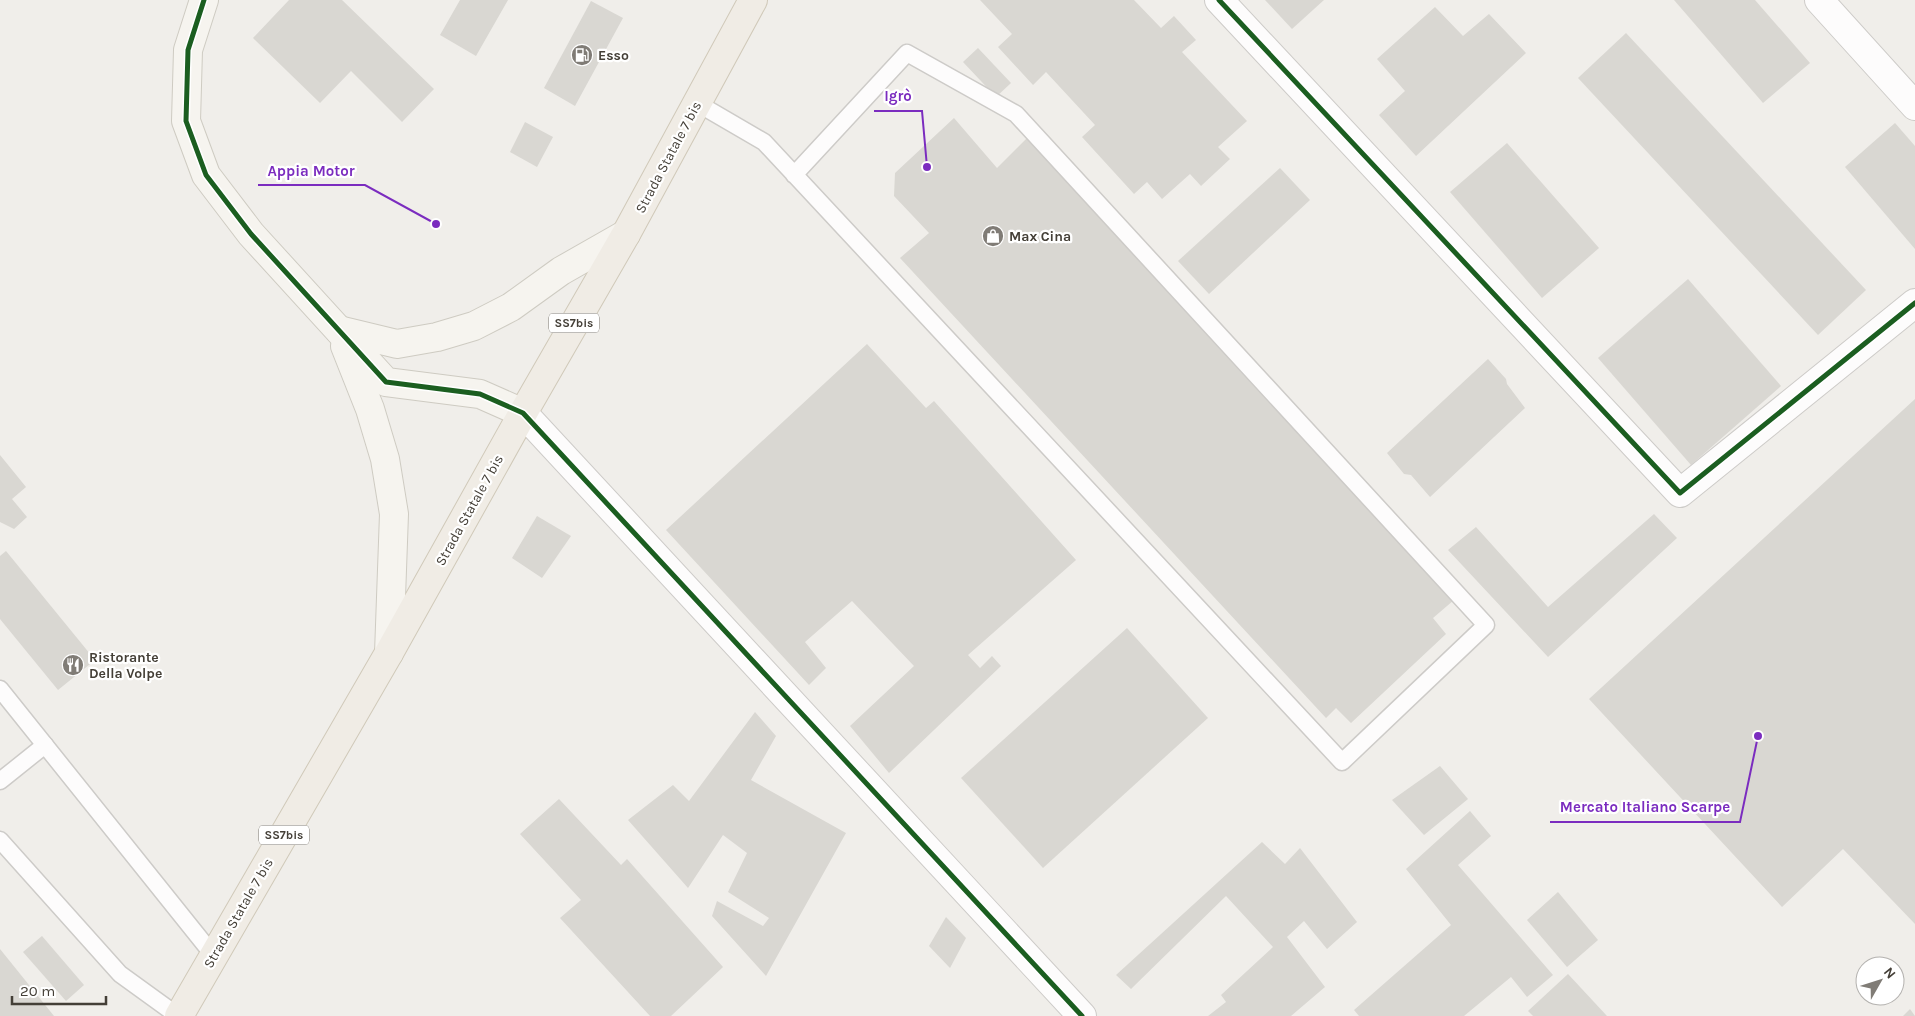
<svg xmlns="http://www.w3.org/2000/svg" width="1915" height="1016" font-family="Karla,sans-serif">
	<style>
		.building { fill: #d9d7d2 }
		.lines { fill: none; stroke-linecap: round; stroke-linejoin: round }
		.lane-casing { stroke: #cdcbc8; stroke-width: 19 }
		.street-casing { stroke: #cdcbc8; stroke-width: 30 }
		.secondary-casing { stroke: #cecbc2; stroke-width: 30 }
		.primary-casing { stroke: #d0c9b9; stroke-width: 30 }
		.lane { stroke: #fdfcfc; stroke-width: 16 }
		.street { stroke: #fdfcfc; stroke-width: 28 }
		.secondary { stroke: #f6f4ef; stroke-width: 28 }
		.primary { stroke: #f0ece5; stroke-width: 28 }
		.cycleway-casing { stroke: #fff; stroke-width: 8 }
		.cycleway { stroke: #1b5e20; stroke-width: 5 }
		.labels { text-anchor: middle; stroke-width: 4.5; stroke-linejoin: round; paint-order: stroke }
		.shield { fill: #fff; stroke: #7c7973; stroke-width: 1 }
		.shield-label { font-size: 12px; font-weight: bold; fill: #443f37 }
		.poi-label { font-size: 14px; font-weight: bold; fill: #443f37; stroke: #fff; text-anchor: start }
		.street-label { font-size: 14px; fill: #443f37; stroke: #fff }
		.leader { fill: none; stroke: #7b2cbf; stroke-width: 2 }
		.callout-dot { fill: #7b2cbf; stroke: #fff; stroke-width: 2 }
		.callout-label { font-size: 15px; text-anchor: middle; font-weight: bold; fill: #7b2cbf; stroke: #fff; stroke-width: 4.5; stroke-linejoin: round; paint-order: stroke }
	</style>
	<rect width="100%" height="100%" fill="#f0eeea"/>
	<g class="building">
		<polygon points="289,0 342,0 434,89 402,122 351,71 320,103 253,38"/>
		<polygon points="460,0 508,0 476,56 440,35"/>
		<polygon points="980,0 1134,0 1161,28 1174,16 1196,40 1182,52 1247,121 1218,147 1230,159 1201,186 1190,174 1162,199 1147,182 1134,194 1082,137 1095,125 1046,72 1033,85 998,47 1012,34"/>
		<polygon points="1265,0 1324,0 1292,29"/>
		<polygon points="1674,0 1755,0 1810,63 1763,103"/>
		<polygon points="591,1 623,18 575,106 544,88"/>
		<polygon points="1435,7 1463,36 1489,14 1526,53 1416,156 1379,115 1405,91 1377,59"/>
		<polygon points="1626,33 1866,290 1818,335 1578,78"/>
		<polygon points="978,48 1011,83 996,97 963,62"/>
		<polygon points="954,118 997,168 1027,138 1454,600 1433,618 1446,634 1351,723 1336,708 1326,718 900,258 929,233 894,196 895,173"/>
		<polygon points="525,122 553,137 537,167 510,152"/>
		<polygon points="1895,123 1915,146 1915,249 1845,167"/>
		<polygon points="1507,143 1599,248 1542,298 1450,192"/>
		<polygon points="1280,168 1310,200 1209,294 1178,261"/>
		<polygon points="1688,279 1781,386 1691,465 1598,358"/>
		<polygon points="867,344 926,408 934,401 1076,560 968,655 980,668 992,656 1001,666 889,773 850,726 914,666 852,601 805,642 826,668 809,685 666,530"/>
		<polygon points="1488,359 1506,379 1507,384 1525,408 1430,497 1411,475 1404,474 1387,453"/>
		<polygon points="1915,399 1915,924 1843,849 1782,907 1589,699"/>
		<polygon points="0,455 26,487 12,499 27,517 14,529 0,522"/>
		<polygon points="1654,514 1677,538 1548,657 1448,550 1476,527 1548,607"/>
		<polygon points="537,516 571,536 542,578 512,558"/>
		<polygon points="6,551 95,660 58,690 0,619 0,556"/>
		<polygon points="1127,628 1208,718 1043,868 961,778"/>
		<polygon points="755,712 776,736 751,780 846,833 766,976 712,916 717,901 763,926 769,918 728,892 747,853 723,835 688,888 628,820 673,785 689,801"/>
		<polygon points="1440,766 1468,799 1424,835 1392,800"/>
		<polygon points="559,799 621,865 627,859 723,967 671,1016 650,1016 560,918 581,900 520,834"/>
		<polygon points="1470,811 1491,836 1458,865 1553,975 1527,997 1511,977 1464,1016 1359,1016 1354,1010 1451,925 1406,869"/>
		<polygon points="1262,842 1285,864 1300,848 1357,922 1327,949 1304,921 1287,937 1325,987 1291,1016 1208,1016 1226,1002 1221,995 1273,947 1226,896 1131,989 1116,975"/>
		<polygon points="1558,892 1598,940 1567,967 1527,920"/>
		<polygon points="946,917 966,938 950,968 929,946"/>
		<polygon points="42,936 84,985 66,1001 23,952"/>
		<polygon points="0,949 54,1016 0,1016"/>
		<polygon points="1568,974 1607,1016 1533,1016 1528,1011"/>
		<polygon points="1910,1009 1915,1016 1903,1016"/>
	</g>
	<g class="lines">
		<g class="lane-casing">
			<g id="lane">
				<polyline points="697,103 764,142 1342,762 1486,625 1016,114 907,53 794,175"/>
				<polyline points="0,689 214,956"/>
				<polyline points="0,781 45,745"/>
				<polyline points="0,840 120,974 178,1016"/>
			</g>
		</g>
		<g class="street-casing">
			<g id="street">
				<polyline points="1219,0 1680,493 1915,303"/>
				<polyline points="1819,0 1915,106"/>
				<polyline points="523,413 1082,1016"/>
			</g>
		</g>
		<g class="secondary-casing">
			<g id="secondary">
				<polyline points="204,0 188,50 186,121 206,175 251,234 386,382 480,394 523,413"/>
				<polyline points="339,330 397,344 437,337 474,326 511,307 561,271 626,234"/>
				<polyline points="345,346 370,409 385,459 394,514 389,653"/>
			</g>
		</g>
		<g class="primary-casing">
			<polyline id="primary" points="179,1016 389,653 523,413 626,234 753,0"/>
		</g>
		<use href="#lane" class="lane"/>
		<use href="#street" class="street"/>
		<use href="#secondary" class="secondary"/>
		<use href="#primary" class="primary"/>
		<g class="cycleway-casing">
			<g id="cycleway">
				<polyline points="204,0 188,50 186,121 206,175 251,234 386,382 480,394 523,413 1082,1016"/>
				<polyline points="1219,0 1680,493 1915,303"/>
			</g>
		</g>
		<use href="#cycleway" class="cycleway"/>
	</g>
	<defs>
		<g id="fuel-disc" transform="scale(1.125)"><circle r="9.5" fill="#807c76" stroke="#fff"/><path d="M-5.5-6h7V0h2V4h1.3V-2.5L3-4.5l.8-.8L6-3V5H2.5V1h-1V6h-7ZM-4.2-4.7v3.2H.2V-4.7Z" fill="#fff"/></g>
		<g id="shop-disc" transform="scale(1.125)"><circle r="9.5" fill="#807c76" stroke="#fff"/><path d="M-5-2.5h2.3a2.7 3.5 0 0 1 5.4 0H5L5.5 6h-11ZM-1.5-2.5h3a1.5 2.3 0 0 0-3 0Z" fill="#fff"/></g>
		<g id="restaurant-disc" transform="scale(1.125)"><circle r="9.5" fill="#807c76" stroke="#fff"/><path d="M-5-6h1v4h1v-4h1v4h1v-4h1v5L-1.5 .5V6h-2V.5L-5-1ZM5-6V6H3V1.5H1.5Q1.5-4 5-6Z" fill="#fff"/></g>
	</defs>
	<g fill-rule="evenodd">
		<use href="#fuel-disc" x="582" y="55"/>
		<use href="#shop-disc" x="993" y="236"/>
		<use href="#restaurant-disc" x="73" y="665"/>
	</g>
	<g class="labels">
		<g class="shield">
			<rect x="549" y="313.5" width="50" height="19" rx="4"/>
			<rect x="259" y="825.5" width="50" height="19" rx="4"/>
		</g>
		<g class="shield-label">
			<text x="574" y="327">SS7bis</text>
			<text x="284" y="839">SS7bis</text>
		</g>
		<g class="poi-label">
			<text x="598" y="60">Esso</text>
			<text x="1009" y="241">Max Cina</text>
			<text x="89" y="662">Ristorante<tspan x="89" dy="16">Della Volpe</tspan></text>
		</g>
		<g class="street-label">
			<text transform="translate(668 157) rotate(-62)" y="5">Strada Statale 7 bis</text>
			<text transform="translate(469 510) rotate(-61)" y="5">Strada Statale 7 bis</text>
			<text transform="translate(238 913) rotate(-60)" y="5">Strada Statale 7 bis</text>
		</g>
	</g>
	<path class="leader" d="M927 167L922 111H874M436 224L365 185H258M1758 736L1740 822H1550"/>
	<g class="callout-dot">
		<circle cx="927" cy="167" r="5"/>
		<circle cx="436" cy="224" r="5"/>
		<circle cx="1758" cy="736" r="5"/>
	</g>
	<g class="callout-label">
		<text x="898" y="101">Igrò</text>
		<text x="311" y="176">Appia Motor</text>
		<text x="1645" y="812">Mercato Italiano Scarpe</text>
	</g>
	<g transform="translate(1880 981) rotate(51)"><circle r="24" fill="#ffffff" stroke="#b4b2af"/>
	<path d="M0-4L9 19L0 12L-9 19Z" fill="#807c76"/>
	<text y="-8" font-size="14" font-weight="bold" text-anchor="middle" fill="#443f37">N</text>
	</g>
	<path d="M12 996v8h94v-8" fill="none" stroke="#443f37" stroke-width="2.5"/>
	<text x="20" y="996" font-size="15" fill="#443f37" stroke="#ffffff" stroke-width="4" paint-order="stroke">20 m</text>
</svg>
